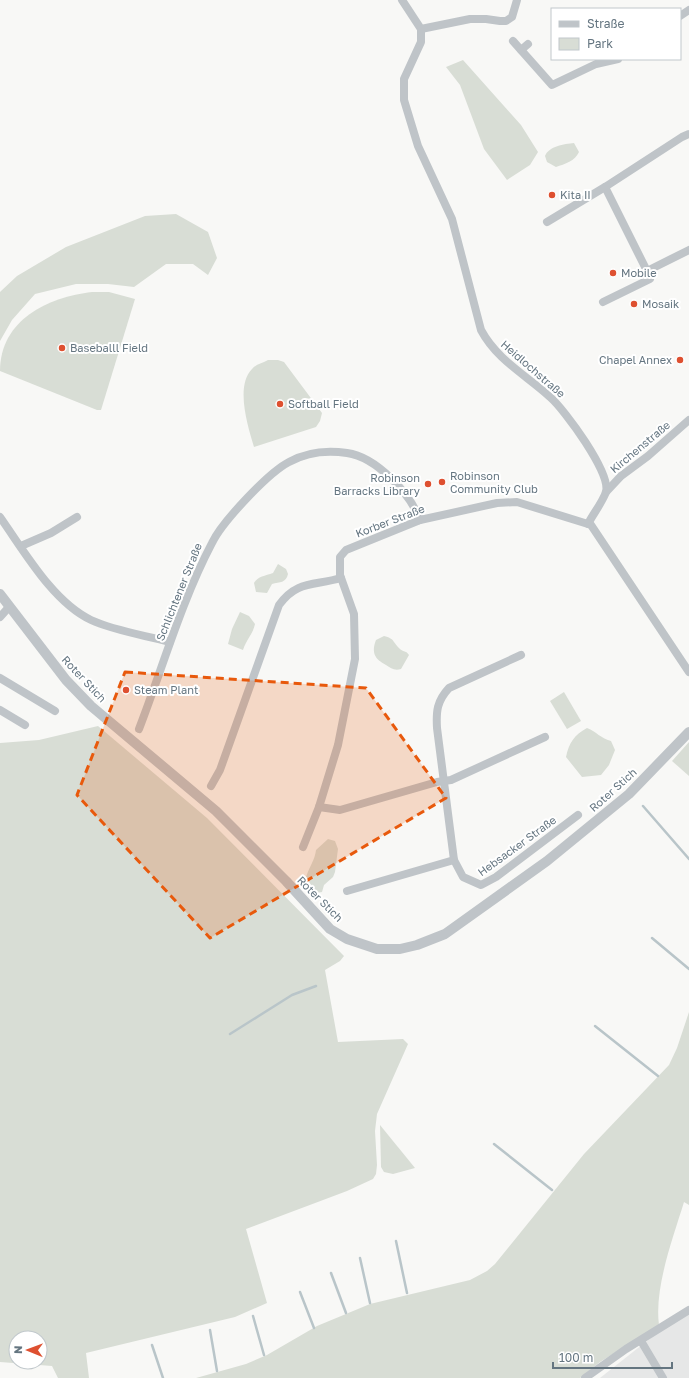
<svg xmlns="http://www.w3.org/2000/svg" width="689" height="1378" font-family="'Golos Text',sans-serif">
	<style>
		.built { fill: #e6e7e7 }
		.green { fill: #d8ddd5; fill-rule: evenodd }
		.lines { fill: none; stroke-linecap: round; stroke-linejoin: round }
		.stream { stroke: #b9c5c9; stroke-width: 2.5 }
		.minor { stroke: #bfc4c8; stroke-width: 8 }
		.tertiary { stroke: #bfc4c8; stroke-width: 10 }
		.marked { fill: #e8590c; fill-opacity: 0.2; stroke: #e8590c; stroke-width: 3; stroke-dasharray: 8 5; stroke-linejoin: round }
		.poi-dot { fill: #de5030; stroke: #fff; stroke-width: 1.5 }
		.labels { text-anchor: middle; stroke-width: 4; stroke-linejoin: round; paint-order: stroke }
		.poi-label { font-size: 11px; fill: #647580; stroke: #fff; text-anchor: start }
		.street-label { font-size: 11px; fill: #647580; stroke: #fff }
	</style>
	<rect width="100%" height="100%" fill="#f8f8f6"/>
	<polygon class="built" points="689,1314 689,1378 600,1378 657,1333"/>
	<g class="green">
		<polygon points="463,60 521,125 538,152 530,165 507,180 484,149 460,85 446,67"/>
		<path d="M574,143L579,152C575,161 565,164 556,167L547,162L545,156C549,146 564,144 574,143Z"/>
		<polygon points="176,214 208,232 217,258 208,275 193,264 166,264 134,287 108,284 76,284 35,294 12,320 0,341 0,292 17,276 66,247 145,216"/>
		<path d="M92,292H109L135,299L101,410H97L0,371C0,320 48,297 92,292Z"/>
		<path d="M268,360H278L284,362L322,413L320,421L316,427L254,447C248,427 235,386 252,369C256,364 263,363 268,360Z"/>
		<path d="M278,564L286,569L288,574C286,583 280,582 272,584L267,593L256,592L254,583C258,576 265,576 273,573Z"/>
		<path d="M240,612L249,616L255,624C253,634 246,640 243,650L228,644L232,629Z"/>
		<path d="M384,636C395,639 392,641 399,648C402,652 406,650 409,655L401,669C394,671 391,668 386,665C375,659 371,653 376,640Z"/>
		<polygon points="564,692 581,721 567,729 550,701"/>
		<path d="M98,726L207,818L344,956L340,961L325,970L338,1042L403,1039L408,1044L377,1114L375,1131L377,1165L376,1174L373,1179L347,1191L246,1229L267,1303L235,1317L86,1353L89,1378H58L52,1366L0,1362V743L39,740ZM16,1338H40V1362H16Z"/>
		<path d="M587,728C597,732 600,738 611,741L615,750L609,765L601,775L582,777L566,757C569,743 574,735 587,728Z"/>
		<polygon points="689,742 689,776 672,761"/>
		<path d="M328,839L335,841L338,849L335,872L333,877L324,885L322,892L316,893L306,877C309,867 315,860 316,850Z"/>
		<path d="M689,1012V1205L684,1202C673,1238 654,1288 659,1325L600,1362L580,1378H196L246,1364L267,1355L317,1326L370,1304L470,1280L487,1271L495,1264L584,1154L669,1065L677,1048Z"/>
		<polygon points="380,1125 415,1168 393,1174 384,1172 381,1167"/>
	</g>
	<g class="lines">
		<g class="stream">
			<polyline points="643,806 689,859"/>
			<polyline points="652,938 689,969"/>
			<polyline points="595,1026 658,1076"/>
			<polyline points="230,1034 292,995 316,986"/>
			<polyline points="494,1144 552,1190"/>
			<polyline points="396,1241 407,1293"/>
			<polyline points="360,1258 370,1303"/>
			<polyline points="331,1273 346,1313"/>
			<polyline points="300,1292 314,1328"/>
			<polyline points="253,1316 264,1355"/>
			<polyline points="210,1330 217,1371"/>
			<polyline points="152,1345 163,1378"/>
		</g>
		<g class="minor">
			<polyline points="402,0 421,29 470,19 486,19 500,21 506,21 512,17 517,0"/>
			<polyline points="680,16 689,10"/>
			<path d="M421,29V42L404,79V100L418,146L452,219L481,330C497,360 526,375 550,397C565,410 611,473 606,492C602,503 593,514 588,524"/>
			<polyline points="513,41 552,85 596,64 618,59"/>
			<polyline points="521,50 528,44"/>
			<polyline points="547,222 605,187"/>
			<polyline points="647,271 605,187 682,137 689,134"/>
			<polyline points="603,302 650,279 647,271 689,250"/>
			<polyline points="606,492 621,476 648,456 689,420"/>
			<path d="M0,517C24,551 53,602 91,620C115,631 144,635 170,642"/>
			<polyline points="21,546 51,533 77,517"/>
			<polyline points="0,617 9,607"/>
			<path d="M521,655L449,688C437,701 436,711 437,728L454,860L463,877L481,885L496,877L578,815"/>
			<polyline points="0,678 55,711"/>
			<polyline points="0,710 25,725"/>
			<path d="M139,729C163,667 181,602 212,543C222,522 268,473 289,462C307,452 327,450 347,453C376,457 410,493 420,520"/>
			<path d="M211,786L220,770L279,605C297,580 314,586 341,578"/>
			<polyline points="319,807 340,810 437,782 451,780 545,737"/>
			<polyline points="303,847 319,807 338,745 355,659 354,614 340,575 340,557 346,550 420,520 497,503 517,502 588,524 591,525 689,672"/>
			<polyline points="347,891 454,860"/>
			<polyline points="641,1341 663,1378"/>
			<polyline points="585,1378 626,1349 689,1310"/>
		</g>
		<polyline class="tertiary" points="0,594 66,680 91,706 216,811 286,881 330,929 347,939 377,949 400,949 417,945 445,934 547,861 629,794 689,732"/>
	</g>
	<path class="marked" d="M125,672L366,688L446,798L210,938L77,795Z"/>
	<g class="poi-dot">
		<circle cx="552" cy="195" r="4"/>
		<circle cx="613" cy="273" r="4"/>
		<circle cx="634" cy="304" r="4"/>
		<circle cx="62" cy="348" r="4"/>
		<circle cx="680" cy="360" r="4"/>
		<circle cx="280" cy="404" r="4"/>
		<circle cx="442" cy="482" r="4"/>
		<circle cx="428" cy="484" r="4"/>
		<circle cx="126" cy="690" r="4"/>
	</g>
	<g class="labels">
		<g class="poi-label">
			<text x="560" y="199">Kita II</text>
			<text x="621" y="277">Mobile</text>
			<text x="642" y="308">Mosaik</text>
			<text x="70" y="352">Baseballl Field</text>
			<text x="672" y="364" text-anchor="end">Chapel Annex</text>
			<text x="288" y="408">Softball Field</text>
			<text x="450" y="480">Robinson<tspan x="450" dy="13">Community Club</tspan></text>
			<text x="420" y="482" text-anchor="end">Robinson<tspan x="420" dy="13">Barracks Library</tspan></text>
			<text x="134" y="694">Steam Plant</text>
		</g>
		<g class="street-label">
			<text transform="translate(533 369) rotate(41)" y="4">Heidlochstraße</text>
			<text transform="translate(640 447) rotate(-40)" y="4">Kirchenstraße</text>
			<text transform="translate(390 521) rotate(-21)" y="4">Korber Straße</text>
			<text transform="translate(179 592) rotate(-68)" y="4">Schlichtener Straße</text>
			<text transform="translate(84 679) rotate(47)" y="4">Roter Stich</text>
			<text transform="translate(613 790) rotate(-42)" y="4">Roter Stich</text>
			<text transform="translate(517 846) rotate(-36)" y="4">Hebsacker Straße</text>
			<text transform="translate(320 899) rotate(45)" y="4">Roter Stich</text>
		</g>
	</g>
	<rect x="551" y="8" width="130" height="52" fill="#ffffff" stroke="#c1c8cc"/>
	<rect x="559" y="21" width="20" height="6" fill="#bfc4c8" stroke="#c1c8cc"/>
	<text x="587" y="28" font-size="12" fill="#647580">Straße</text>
	<rect x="559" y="38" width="20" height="12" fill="#d8ddd5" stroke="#c1c8cc"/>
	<text x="587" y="48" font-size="12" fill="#647580">Park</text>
	<g transform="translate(28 1350) rotate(271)"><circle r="19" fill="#ffffff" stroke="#c1c8cc"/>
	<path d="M0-3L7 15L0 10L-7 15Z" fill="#de5030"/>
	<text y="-6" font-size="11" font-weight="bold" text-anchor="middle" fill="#647580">N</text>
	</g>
	<path d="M553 1362v6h119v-6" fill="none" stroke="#647580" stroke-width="2"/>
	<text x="559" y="1362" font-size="12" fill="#647580" stroke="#ffffff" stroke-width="3" paint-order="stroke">100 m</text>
</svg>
